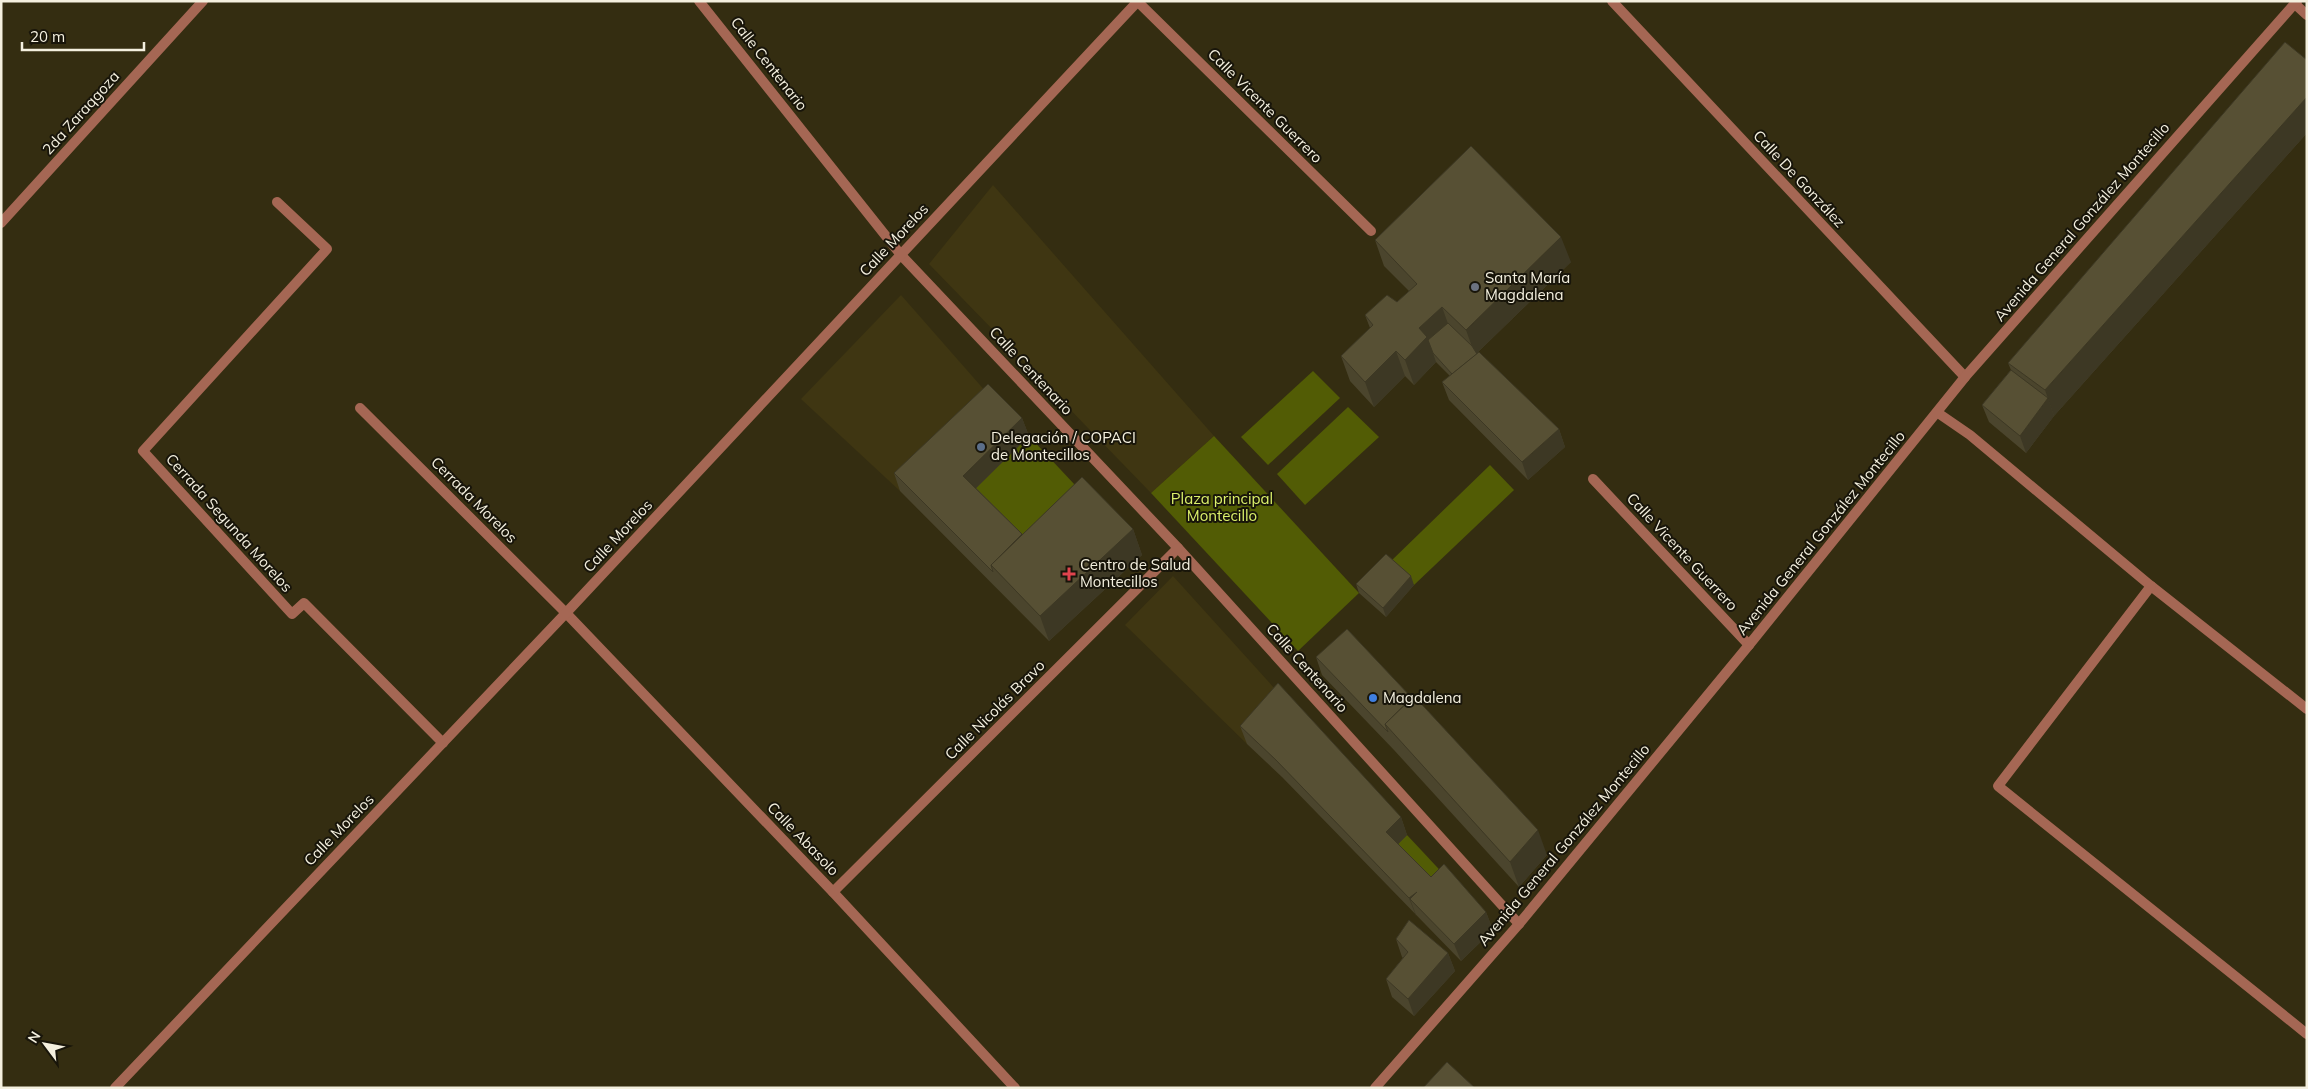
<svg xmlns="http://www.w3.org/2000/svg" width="2308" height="1089" font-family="Mulish,sans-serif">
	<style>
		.built { fill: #3f3612 }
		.green { fill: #525c05 }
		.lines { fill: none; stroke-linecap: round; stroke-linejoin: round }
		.lane { stroke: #a56754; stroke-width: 10 }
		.street { stroke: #a56754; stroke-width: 10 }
		.wall { fill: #4b452d }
		.shaded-wall { fill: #3d3824 }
		.building { fill: #575034; stroke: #3d3824 }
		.worship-dot { fill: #6b7280; stroke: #18150a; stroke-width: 2 }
		.service-dot { fill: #5c6f8a; stroke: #18150a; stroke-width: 2 }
		.health-dot { fill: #e0444e; stroke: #18150a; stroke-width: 2 }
		.shop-dot { fill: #3f7fe0; stroke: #18150a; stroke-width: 2 }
		.labels { text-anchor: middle; stroke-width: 4; stroke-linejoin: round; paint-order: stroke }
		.street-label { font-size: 15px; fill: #f4f0df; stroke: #18150a }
		.poi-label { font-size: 15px; fill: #f4f0df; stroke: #18150a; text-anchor: start }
		.park-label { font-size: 15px; fill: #dcf16b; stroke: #18150a }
	</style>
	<rect width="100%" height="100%" fill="#342d11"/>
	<g class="built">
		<polygon points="993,185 1214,436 1151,493 929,264"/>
		<polygon points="901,295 994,401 900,491 801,399"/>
		<polygon points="1173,576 1285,700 1247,744 1125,625"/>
	</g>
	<g class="green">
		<polygon points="1313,371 1340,398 1268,465 1241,437"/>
		<polygon points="1348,407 1379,437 1305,505 1277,474"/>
		<polygon points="1029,436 1091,502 1033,557 970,493"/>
		<polygon points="1214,436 1359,593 1298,651 1151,493"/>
		<polygon points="1490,465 1514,490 1414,585 1389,563"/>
		<polygon points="1407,835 1451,882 1437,895 1393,849"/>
	</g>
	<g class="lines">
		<g class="lane">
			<polyline points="1938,413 1970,435 2151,586 2307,709"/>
			<polyline points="2151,586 1998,786 2307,1034"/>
		</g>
		<g class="street">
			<polyline points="699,1 901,255 1178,548 1519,924"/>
			<polyline points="1137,1 1371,231"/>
			<polyline points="1612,1 1965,377"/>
			<polyline points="2295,4 2307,15"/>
			<polyline points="277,202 327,249 143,451 292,614 304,603 443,743"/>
			<polyline points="1,223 203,1"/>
			<polyline points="360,408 566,613 833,892 1015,1088"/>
			<polyline points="1593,479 1749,645"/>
			<polyline points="833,892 1178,548"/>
			<polyline points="115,1088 566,613 1138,1"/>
			<polyline points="1375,1088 1519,924 1749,645 1965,377 2297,1"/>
		</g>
	</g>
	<g class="wall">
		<polygon points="2307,60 2307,133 2054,416 2026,453 1989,422 1982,405 2011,370 2008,363"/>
		<polygon points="1375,240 1571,262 1477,353 1559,429 1565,447 1528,480 1449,400 1442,382 1450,376 1436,362 1414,385 1405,376 1374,407 1350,381 1341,356 1370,328 1365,315 1397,302 1409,291 1384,266"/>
		<polygon points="1022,418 1029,436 976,488 1022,534 1133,529 1142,555 1049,641 900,491 894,473"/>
		<polygon points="1356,584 1414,585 1386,617 1359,593"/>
		<polygon points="1316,657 1547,855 1519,887 1394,750 1322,675"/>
		<polygon points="1240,726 1401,817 1407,835 1398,844 1431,877 1486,912 1493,930 1461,961 1282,777 1247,744"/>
		<polygon points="1396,939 1448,953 1455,971 1414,1016 1392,997 1386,979 1403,958 1402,957"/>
	</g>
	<g class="shaded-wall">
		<polygon points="2307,97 2307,133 2054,416 2045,390"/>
		<polygon points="1561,237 1571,262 1475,355 1466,330"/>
		<polygon points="1442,307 1451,332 1432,350 1436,362 1414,385 1405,360 1419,328"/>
		<polygon points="1396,351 1405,376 1374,407 1365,382"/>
		<polygon points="2048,398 2054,416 2026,453 2020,436"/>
		<polygon points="1022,418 1029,436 970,494 963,476"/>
		<polygon points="1559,429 1565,447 1528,480 1522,462"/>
		<polygon points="1133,529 1142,555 1049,641 1040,616"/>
		<polygon points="1411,576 1414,585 1386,617 1383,608"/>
		<polygon points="1401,817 1407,835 1393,849 1386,832"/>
		<polygon points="1538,830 1547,855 1519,887 1510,862"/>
		<polygon points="1417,892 1410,899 1416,915 1416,916 1409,898"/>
		<polygon points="1486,912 1493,930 1461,961 1454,944"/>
		<polygon points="1448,953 1455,971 1414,1016 1408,999"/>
	</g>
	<g class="building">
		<polygon points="2285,42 2307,60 2307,97 2045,390 2008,363"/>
		<polygon points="1471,146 1561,237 1466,330 1442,307 1419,328 1427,337 1405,360 1396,351 1365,382 1341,356 1373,325 1365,315 1387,295 1397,302 1417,284 1375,240"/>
		<polygon points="1448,323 1472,346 1477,354 1452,374 1433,353 1428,340"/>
		<polygon points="1479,352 1559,429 1522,462 1442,382"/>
		<polygon points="2011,370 2048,398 2020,436 1982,405"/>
		<polygon points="988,384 1022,418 963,476 1022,534 991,565 993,572 894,473"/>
		<polygon points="1082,477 1133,529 1040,616 991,565"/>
		<polygon points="1386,554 1411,576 1383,608 1356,584"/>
		<polygon points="1347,629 1412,698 1385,724 1388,732 1316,657"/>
		<polygon points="1278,683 1401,817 1386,832 1431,877 1444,864 1486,912 1454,944 1410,899 1417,892 1409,898 1276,760 1240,726"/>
		<polygon points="1414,696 1538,830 1510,862 1385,724"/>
		<polygon points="1409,920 1448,953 1408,999 1386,979 1408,952 1396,939"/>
		<polygon points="1447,1062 1475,1088 1423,1088"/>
	</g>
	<circle class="worship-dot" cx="1475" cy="287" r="5"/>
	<circle class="service-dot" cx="981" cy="447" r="5"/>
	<path class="health-dot" d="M1066.5 566.5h5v5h5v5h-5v5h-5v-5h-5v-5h5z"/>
	<circle class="shop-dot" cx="1373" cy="698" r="5"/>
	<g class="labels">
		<g class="street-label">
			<text transform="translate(769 64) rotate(52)" y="5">Calle Centenario</text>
			<text transform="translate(1265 106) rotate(45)" y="5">Calle Vicente Guerrero</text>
			<text transform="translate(81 113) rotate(-48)" y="5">2da Zaraqgoza</text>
			<text transform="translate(1799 179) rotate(47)" y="5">Calle De González</text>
			<text transform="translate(2082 222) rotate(-49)" y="5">Avenida General González Montecillo</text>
			<text transform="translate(894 240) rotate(-47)" y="5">Calle Morelos</text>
			<text transform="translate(1031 371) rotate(47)" y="5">Calle Centenario</text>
			<text transform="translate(474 500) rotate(45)" y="5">Cerrada Morelos</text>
			<text transform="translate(229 523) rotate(48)" y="5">Cerrada Segunda Morelos</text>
			<text transform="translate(1821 533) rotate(-51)" y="5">Avenida General González Montecillo</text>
			<text transform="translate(618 536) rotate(-47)" y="5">Calle Morelos</text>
			<text transform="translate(1682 552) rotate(47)" y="5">Calle Vicente Guerrero</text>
			<text transform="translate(1307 668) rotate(48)" y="5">Calle Centenario</text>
			<text transform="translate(995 710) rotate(-45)" y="5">Calle Nicolás Bravo</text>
			<text transform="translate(339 830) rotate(-46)" y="5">Calle Morelos</text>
			<text transform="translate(803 839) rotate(46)" y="5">Calle Abasolo</text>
			<text transform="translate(1564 845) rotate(-50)" y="5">Avenida General González Montecillo</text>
		</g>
		<g class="poi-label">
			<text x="1485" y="283">Santa María<tspan x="1485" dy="17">Magdalena</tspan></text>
			<text x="991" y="443">Delegación / COPACI<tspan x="991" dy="17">de Montecillos</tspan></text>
			<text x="1080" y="570">Centro de Salud<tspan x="1080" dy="17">Montecillos</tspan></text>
			<text x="1383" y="703">Magdalena</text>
		</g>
		<g class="park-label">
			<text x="1222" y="504">Plaza principal<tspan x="1222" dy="17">Montecillo</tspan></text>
		</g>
	</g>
	<rect width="2308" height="1089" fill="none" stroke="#f4f0df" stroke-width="5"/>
	<g transform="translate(45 1044) rotate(302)" stroke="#18150a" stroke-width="4" paint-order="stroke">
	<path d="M0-4L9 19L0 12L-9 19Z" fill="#f4f0df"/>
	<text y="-8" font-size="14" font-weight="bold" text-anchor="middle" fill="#f4f0df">N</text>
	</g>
	<path d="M22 42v8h122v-8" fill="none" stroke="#f4f0df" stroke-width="2.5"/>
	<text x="30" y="42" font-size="15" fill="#f4f0df" stroke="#18150a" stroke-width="4" paint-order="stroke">20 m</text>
</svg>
